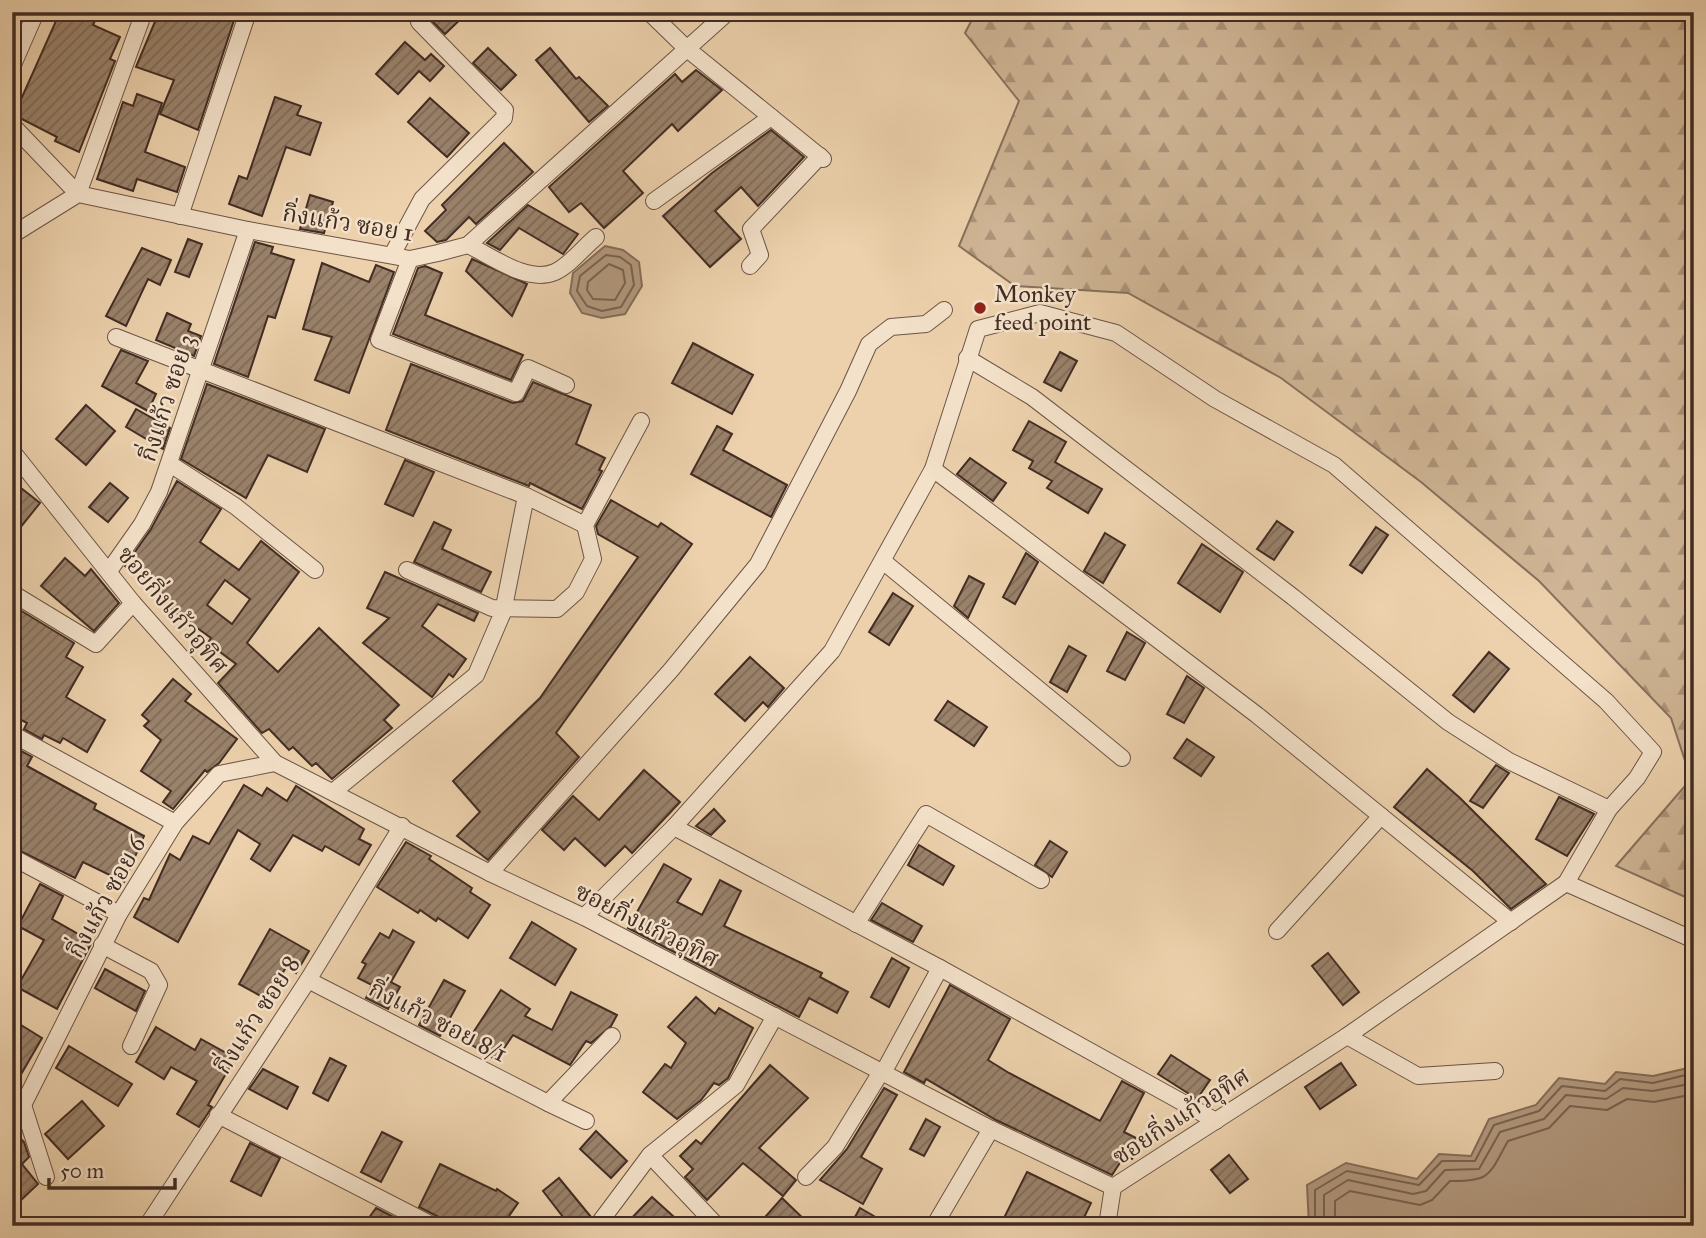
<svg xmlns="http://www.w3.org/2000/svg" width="1706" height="1238" font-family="'IM FELL Great Primer','Noto Serif Thai',serif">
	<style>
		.forest { fill: url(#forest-firs); stroke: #88705c; stroke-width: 2 }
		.water { fill: #b2997e; stroke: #856d5a; stroke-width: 2 }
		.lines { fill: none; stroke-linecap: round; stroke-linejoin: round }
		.shore { stroke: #7a6251; stroke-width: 2 }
		.building { fill: url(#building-hatch); stroke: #422c24; stroke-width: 2; fill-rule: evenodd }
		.minor-casing { stroke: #6c5546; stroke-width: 18 }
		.minor { stroke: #f3e1c9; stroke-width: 16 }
		.poi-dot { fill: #8f2418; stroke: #f3e1c9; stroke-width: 2.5 }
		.labels { text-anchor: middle; stroke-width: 5; stroke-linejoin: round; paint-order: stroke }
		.street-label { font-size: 24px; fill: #422c24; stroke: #f3e1c9 }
		.poi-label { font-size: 24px; fill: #422c24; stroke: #f3e1c9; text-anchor: start }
	</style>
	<defs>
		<pattern id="forest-firs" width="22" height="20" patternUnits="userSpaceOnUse" patternTransform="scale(1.75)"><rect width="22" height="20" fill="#cfb595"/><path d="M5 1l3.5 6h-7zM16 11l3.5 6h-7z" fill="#aa9379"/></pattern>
		<pattern id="building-hatch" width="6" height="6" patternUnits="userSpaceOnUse" patternTransform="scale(1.75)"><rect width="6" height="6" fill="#9a826b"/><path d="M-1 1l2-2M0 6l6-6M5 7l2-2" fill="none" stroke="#7f6b58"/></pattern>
	</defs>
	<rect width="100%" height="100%" fill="#ecd1ac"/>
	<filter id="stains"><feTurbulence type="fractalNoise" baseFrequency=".00286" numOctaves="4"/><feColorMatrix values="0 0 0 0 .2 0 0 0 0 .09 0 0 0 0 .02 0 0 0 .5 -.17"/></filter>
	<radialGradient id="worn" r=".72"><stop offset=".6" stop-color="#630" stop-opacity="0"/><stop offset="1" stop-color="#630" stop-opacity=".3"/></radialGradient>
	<polygon class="forest" points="976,12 1694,12 1694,901 1616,866 1691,779 1671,718 1539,581 1421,482 1281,378 1128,293 1015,286 959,246 1019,101 965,33"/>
	<g class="water">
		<polygon points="605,246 623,250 639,262 642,286 625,314 602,318 582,313 570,293 573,273"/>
		<polygon points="1694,1061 1694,1226 1309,1226 1307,1185 1346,1163 1417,1179 1439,1154 1471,1156 1489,1119 1536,1105 1559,1078 1605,1084 1616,1072 1653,1076 1688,1068"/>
	</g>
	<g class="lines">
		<g class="shore">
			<polygon points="606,255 620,257 631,265 634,285 621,307 602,311 587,306 577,291 580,276"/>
			<polygon points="609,264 623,270 625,283 615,300 593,299 587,290 588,282"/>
			<polyline points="1315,1226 1315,1190 1347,1171 1419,1185 1442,1161 1475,1161 1494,1125 1539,1111 1562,1086 1605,1091 1620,1079 1653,1083 1694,1073"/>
			<polyline points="1324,1226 1324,1195 1348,1180 1413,1194 1426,1191 1445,1170 1479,1169 1500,1132 1544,1119 1566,1095 1606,1099 1623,1088 1653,1091 1694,1083"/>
			<path d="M1335,1226V1201L1350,1191L1420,1205L1432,1200L1450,1181C1492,1182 1489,1174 1508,1141L1549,1128L1570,1106L1607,1110L1627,1099L1654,1102L1694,1094"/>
		</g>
	</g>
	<g class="building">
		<polygon points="60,12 99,12 93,25 120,37 110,59 115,61 79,152 55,141 57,137 14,115"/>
		<polygon points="159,12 224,12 235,17 198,130 160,114 174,80 136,67"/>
		<polygon points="423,12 468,12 445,34"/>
		<polygon points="405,42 425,60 431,54 444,66 430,81 419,71 398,94 376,74"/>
		<polygon points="488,48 516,75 501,90 473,63"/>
		<polygon points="550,48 576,79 579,77 608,106 589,122 536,60"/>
		<polygon points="696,70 722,90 678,131 672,124 623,171 643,193 604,228 581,203 569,212 549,187 675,74 682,82"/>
		<polygon points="137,94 162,103 145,152 185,167 177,192 137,179 133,191 97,179 123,102 133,106"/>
		<polygon points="275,97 301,106 297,115 321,123 310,155 286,147 262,216 229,204 239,176 247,179"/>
		<polygon points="430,98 469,133 447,157 408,122"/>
		<polygon points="771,130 804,157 758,206 741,187 715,211 741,239 710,267 663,216 712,173"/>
		<polygon points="504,143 533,172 476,224 469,217 446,240 437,242 425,231 446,210 442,205"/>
		<polygon points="310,195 333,202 324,233 300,229"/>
		<polygon points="528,205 578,234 563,254 519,228 500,250 487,243"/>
		<polygon points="188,239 202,244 189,277 175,272"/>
		<polygon points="255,242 273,247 271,253 294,260 275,318 268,316 248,377 214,364"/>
		<polygon points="142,248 171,260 160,285 148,279 126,326 106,316"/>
		<polygon points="472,259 527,284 512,316 466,271"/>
		<polygon points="322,263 369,282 376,265 394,272 349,393 315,380 332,337 303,329"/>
		<polygon points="425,266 442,273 425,315 523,355 511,380 393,334 418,268"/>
		<polygon points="167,313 191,324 188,331 201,336 194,356 156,340"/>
		<polygon points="693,343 753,375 732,414 672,383"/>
		<polygon points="121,350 148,361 136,383 156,394 148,411 102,386"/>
		<polygon points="1060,352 1077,361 1061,391 1044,382"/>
		<polygon points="411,364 513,403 523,401 533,382 591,405 576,444 605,458 599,470 602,471 582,509 530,483 529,486 386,430"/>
		<polygon points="207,384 325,429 307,472 268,455 246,498 181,459"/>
		<polygon points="86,405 115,431 86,465 56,439"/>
		<polygon points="136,409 170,428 163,449 126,427"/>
		<polygon points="1029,421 1066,442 1055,462 1102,489 1088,513 1047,488 1052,481 1029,468 1033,461 1013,450"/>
		<polygon points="717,426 732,434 723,450 787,485 771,517 691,474"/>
		<polygon points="970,458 1006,483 993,501 957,474"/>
		<polygon points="405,460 434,472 413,516 385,504"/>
		<path d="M177,481L221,509L200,542L239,570L261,541L299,572L247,643L278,672L319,628L399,705L384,720L392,728L332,779L316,763L312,766L293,747L289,750L269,729L262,733L218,683L236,664L208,643L211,638L160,601L164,595L125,566L151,529ZM225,580L250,599L232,624L207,605Z"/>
		<polygon points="110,483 128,498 108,522 89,507"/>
		<polygon points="21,488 40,503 12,538 12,499"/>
		<polygon points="611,500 658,527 661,523 692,544 556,733 579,757 488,860 457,836 480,812 453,781 540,698 638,557 598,534 596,526"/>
		<polygon points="1277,521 1293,532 1274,560 1257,549"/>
		<polygon points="434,522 451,530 442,549 491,572 481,592 414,562"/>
		<polygon points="1376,527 1388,535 1362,573 1350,565"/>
		<polygon points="1105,533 1125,545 1103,583 1084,571"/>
		<polygon points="1202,544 1243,572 1220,612 1178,583"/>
		<polygon points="1026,553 1038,562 1015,604 1003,597"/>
		<polygon points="65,558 85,576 91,569 119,603 94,631 41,586"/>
		<polygon points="385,572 478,613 474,621 438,604 422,626 466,659 453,677 449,674 432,697 363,643 389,618 367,608"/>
		<polygon points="969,576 984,584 968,618 954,606"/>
		<polygon points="893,593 913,606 889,645 869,632"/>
		<polygon points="15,607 74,643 66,657 83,667 66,697 105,720 87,752 63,738 60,743 44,735 42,739 24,729 27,723 12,715 12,612"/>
		<polygon points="1127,632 1145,643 1125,680 1107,671"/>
		<polygon points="1069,646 1086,656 1067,692 1050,682"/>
		<polygon points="1489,652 1509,669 1474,712 1453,695"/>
		<polygon points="750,657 784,688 768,707 763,702 745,721 715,694"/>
		<polygon points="1187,676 1204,688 1184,723 1167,714"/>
		<polygon points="173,679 191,694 185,701 237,739 219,763 207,772 205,770 173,809 163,802 171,791 141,771 161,740 144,726 149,721 142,715"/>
		<polygon points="948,701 987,727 974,746 935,720"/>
		<polygon points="1187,739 1214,757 1201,776 1174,758"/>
		<polygon points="14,747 32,757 27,766 96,804 94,809 144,836 124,882 83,862 75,878 12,847"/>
		<polygon points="1496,765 1509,773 1483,808 1470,801"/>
		<polygon points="1427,769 1460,798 1546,884 1511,909 1473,871 1394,807"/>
		<polygon points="644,770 680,802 632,853 625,846 605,866 575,838 564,850 542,830 573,796 599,820"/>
		<polygon points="244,785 262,796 267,788 287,801 296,786 364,829 359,839 371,845 359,865 325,846 322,851 293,835 270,871 251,859 260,844 238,830 178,942 134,917 144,898 149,900 170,854 180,860 193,836 209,844"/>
		<polygon points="1559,797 1594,814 1567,856 1536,839"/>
		<polygon points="714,809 725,821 711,835 696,826"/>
		<polygon points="1050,841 1067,852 1052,877 1035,865"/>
		<polygon points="406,842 431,856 429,859 472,888 470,892 490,905 468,938 438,918 436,921 420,910 418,913 377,887"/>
		<polygon points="919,845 954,866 943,885 908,865"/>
		<polygon points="664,864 691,879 677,902 702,915 720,880 741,891 724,926 822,973 820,977 848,992 837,1013 809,998 799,1017 628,928"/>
		<polygon points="40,884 63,896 52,919 92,942 57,1009 17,987 44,940 18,926"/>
		<polygon points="882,903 922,926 913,942 871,920"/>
		<polygon points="532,922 576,949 555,985 510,958"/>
		<polygon points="270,929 309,951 296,973 286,967 268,1000 239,984"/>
		<polygon points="393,930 414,942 391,982 400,987 388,1009 366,998 372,985 358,978 366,964 362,962 380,933 389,938"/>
		<polygon points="1328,953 1359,992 1343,1005 1312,966"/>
		<polygon points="892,958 909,968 889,1007 871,997"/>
		<polygon points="105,969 145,991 136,1011 95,988"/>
		<polygon points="444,980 465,991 440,1036 419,1025"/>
		<polygon points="950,985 1010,1019 988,1060 1009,1073 1100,1121 1122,1081 1144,1093 1124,1132 1142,1141 1132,1159 1125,1155 1112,1175 996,1120 926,1079 924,1083 904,1072"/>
		<polygon points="501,990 530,1009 525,1016 552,1030 571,992 617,1015 611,1026 591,1043 586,1041 570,1065 513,1035 496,1060 467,1042"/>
		<polygon points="696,997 715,1014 719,1008 753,1028 728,1078 719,1085 714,1083 701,1100 677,1119 643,1092 665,1064 671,1068 686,1043 668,1027"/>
		<polygon points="21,1025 42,1038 12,1090 12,1040"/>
		<polygon points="156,1027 195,1050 201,1039 235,1058 208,1105 212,1107 199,1127 177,1114 197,1081 171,1067 164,1079 136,1062"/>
		<polygon points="69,1046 132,1084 118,1106 56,1068"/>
		<polygon points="1171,1055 1210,1080 1197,1099 1158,1074"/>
		<polygon points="330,1058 346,1066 328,1101 313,1093"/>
		<polygon points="1341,1063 1356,1085 1320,1109 1305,1087"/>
		<polygon points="770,1065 808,1098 759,1148 796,1180 783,1196 743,1163 707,1200 685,1177 693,1169 680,1156 696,1140 701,1144"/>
		<polygon points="263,1069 298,1087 287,1109 249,1089"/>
		<polygon points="884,1088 897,1095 861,1157 882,1169 863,1204 820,1180 847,1149"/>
		<polygon points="82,1101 104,1126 68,1159 45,1134"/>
		<polygon points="926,1119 940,1127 924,1156 910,1149"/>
		<polygon points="12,1130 24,1142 29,1157 22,1164 38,1184 19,1202 12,1194"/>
		<polygon points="596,1131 627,1161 611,1178 580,1149"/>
		<polygon points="382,1132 402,1142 381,1182 361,1172"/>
		<polygon points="250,1143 280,1158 261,1196 231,1181"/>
		<polygon points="1229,1155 1248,1179 1230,1193 1211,1170"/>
		<polygon points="440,1164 496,1191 497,1189 518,1203 502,1226 444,1226 439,1217 419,1207"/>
		<polygon points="1027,1172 1091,1203 1080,1226 1000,1226"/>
		<polygon points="559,1178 591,1217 587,1226 570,1226 543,1191"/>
		<polygon points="652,1197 684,1226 624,1226"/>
		<polygon points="782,1198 811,1226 757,1226"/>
		<polygon points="376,1208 411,1226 363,1226"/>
		<polygon points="860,1208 891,1226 850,1226"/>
	</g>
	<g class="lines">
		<g class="minor-casing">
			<g id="minor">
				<polyline points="649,12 686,48 823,159"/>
				<polyline points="12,67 36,12"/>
				<polyline points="12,125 78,194 144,12"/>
				<polyline points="654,201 771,117"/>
				<polyline points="180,216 248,12"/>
				<polyline points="12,235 78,194 248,230 410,259 438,253 468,245 728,12"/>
				<path d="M468,245C491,256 528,284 555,272C569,266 584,247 596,237"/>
				<polyline points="392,255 422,199 504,118 505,110 419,22"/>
				<polyline points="410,259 379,340 516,393 528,368 566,385"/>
				<polyline points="750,266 760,255 751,229 820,156"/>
				<polyline points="116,337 526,496 585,525"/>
				<polyline points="967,358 1032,397 1293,597 1448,722 1509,761 1609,809 1566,883 1347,1036"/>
				<polyline points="12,451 133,603 275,763 490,873 584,917 991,1129 1113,1187 1347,1036 1418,1076 1495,1071"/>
				<polyline points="170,464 235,506 315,570"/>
				<polyline points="933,469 1257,715 1511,922"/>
				<polyline points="884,562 1122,758"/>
				<polyline points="407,570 492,608 557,609 576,592 593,559 585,525 641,421"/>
				<polyline points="109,571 142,524 159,492 248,230"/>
				<polyline points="12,593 96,644 133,603"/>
				<polyline points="12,734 175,823"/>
				<polyline points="333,792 476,675 503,612 526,496"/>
				<polyline points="674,827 940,968 1216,1121"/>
				<polyline points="12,857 119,914"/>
				<polyline points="490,873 671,670 758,564 848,391 869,344 891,327 926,324 944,310"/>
				<polyline points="1566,883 1694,940"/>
				<polyline points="584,917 674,827 832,651 933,469 978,329 1040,313 1116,333 1215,399 1334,465 1606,701 1653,752 1637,778 1609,809"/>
				<polyline points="856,924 926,814 1041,880"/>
				<polyline points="1277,931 1381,816"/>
				<polyline points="102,945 151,971 159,985 131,1046"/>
				<polyline points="308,980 548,1103"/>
				<polyline points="883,1073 940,968"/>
				<polyline points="23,1105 119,914 175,823 219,774 275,763"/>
				<polyline points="23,1105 46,1177"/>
				<polyline points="218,1115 434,1226"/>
				<polyline points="586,1121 548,1103 612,1036"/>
				<polyline points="650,1155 717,1226"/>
				<polyline points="806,1177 835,1147 881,1072"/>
				<polyline points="147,1226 308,980 402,826"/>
				<polyline points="597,1226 650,1155 736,1085 775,1016"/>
				<polyline points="934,1226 991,1129"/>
				<polyline points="1107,1226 1113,1187"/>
			</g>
		</g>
		<use href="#minor" class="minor"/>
	</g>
	<circle class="poi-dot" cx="980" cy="308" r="7"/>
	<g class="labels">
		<g class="street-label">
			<text transform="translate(348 223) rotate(9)" y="8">กิ่งแก้ว ซอย 1</text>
			<text transform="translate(167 398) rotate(-72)" y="8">กิ่งแก้ว ซอย 3</text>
			<text transform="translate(173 610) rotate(50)" y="8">ซอยกิ่งแก้วอุทิศ</text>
			<text transform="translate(106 897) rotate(-61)" y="8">กิ่งแก้ว ซอย 6</text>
			<text transform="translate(647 925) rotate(27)" y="8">ซอยกิ่งแก้วอุทิศ</text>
			<text transform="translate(257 1015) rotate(-57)" y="8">กิ่งแก้ว ซอย 8</text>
			<text transform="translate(438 1021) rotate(27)" y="8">กิ่งแก้ว ซอย 8/1</text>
			<text transform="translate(1181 1116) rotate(-33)" y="8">ซอยกิ่งแก้วอุทิศ</text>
		</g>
		<g class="poi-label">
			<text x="994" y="302">Monkey<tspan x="994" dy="28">feed point</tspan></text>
		</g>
	</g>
	<rect width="1706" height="1238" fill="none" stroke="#ecd1ac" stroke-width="42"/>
	<rect x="14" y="14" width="1678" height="1210" fill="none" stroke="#422c24" stroke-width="3.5"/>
	<rect x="21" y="21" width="1664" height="1196" fill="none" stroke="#422c24" stroke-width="2"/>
	<path d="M49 1178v10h126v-10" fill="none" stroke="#422c24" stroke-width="3.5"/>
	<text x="60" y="1178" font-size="21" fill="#422c24" stroke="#f3e1c9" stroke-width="5" paint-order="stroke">50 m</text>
	<rect width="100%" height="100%" filter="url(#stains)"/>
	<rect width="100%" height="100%" fill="url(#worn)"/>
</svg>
